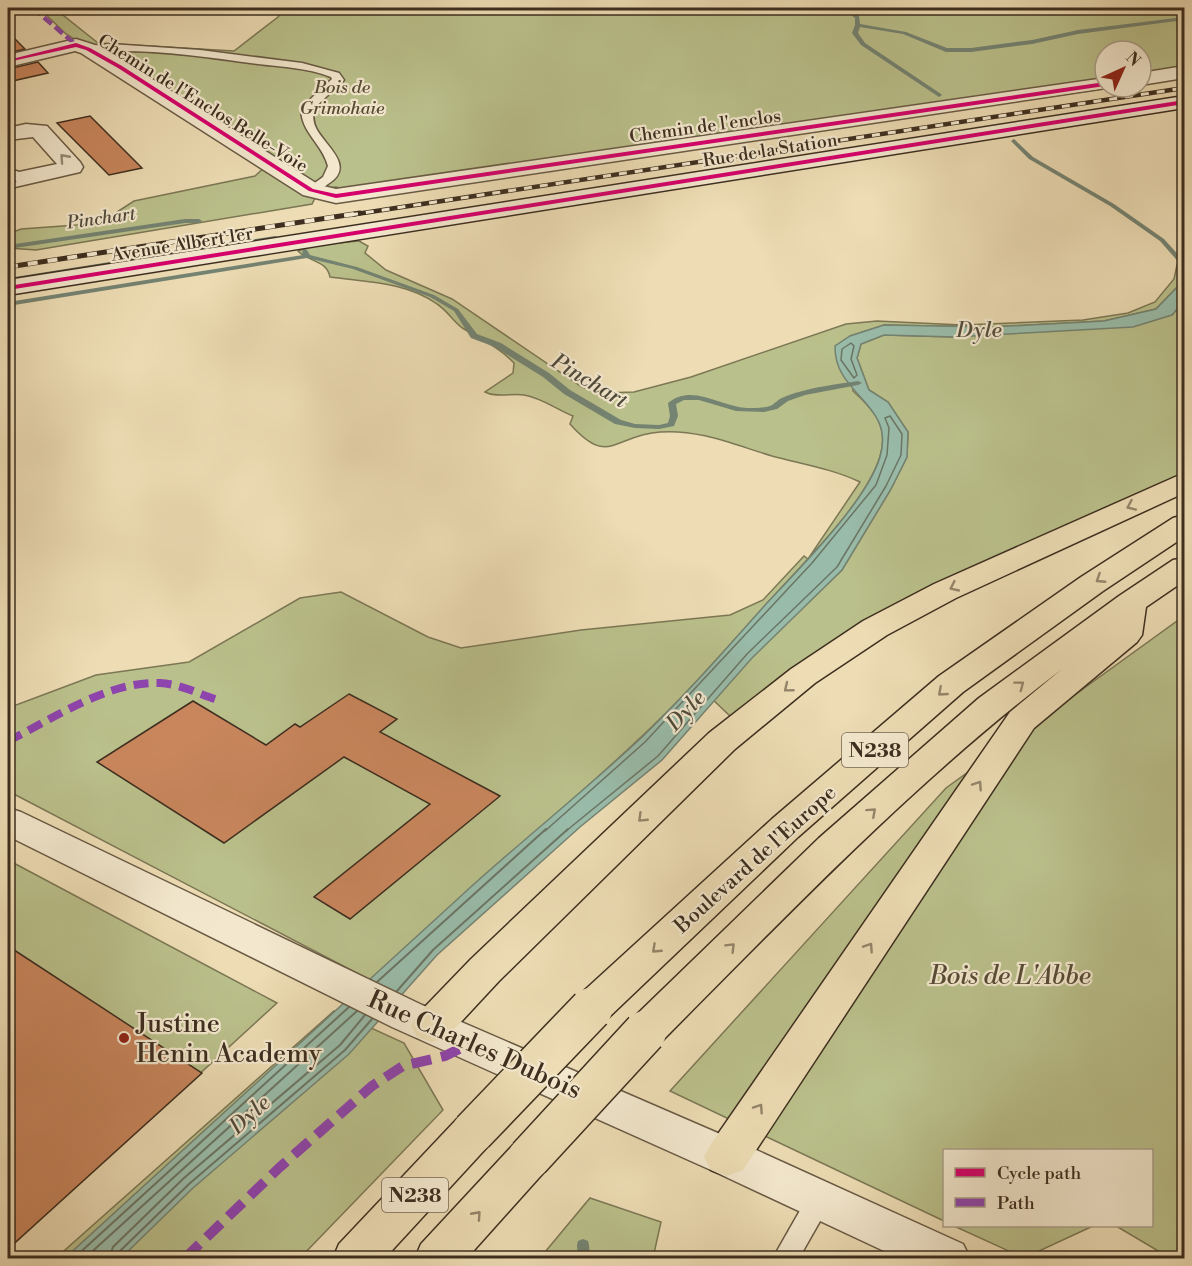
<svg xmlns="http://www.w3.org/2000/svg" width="1192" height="1266" font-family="'Libre Bodoni',serif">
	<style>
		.green { fill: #bac08b; stroke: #7c7755; stroke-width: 1.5 }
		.water { fill: #99bcaa; stroke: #748372; stroke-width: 1.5 }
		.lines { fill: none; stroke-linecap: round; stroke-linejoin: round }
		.shore-far1 { stroke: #6b7564; stroke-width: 1.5 }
		.shore { stroke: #6b7564; stroke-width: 2 }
		.stream { fill: #748372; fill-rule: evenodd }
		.building { fill: #c9865d; stroke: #3d2e1f; stroke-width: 1.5 }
		.lane-casing { stroke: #695a44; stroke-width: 3 }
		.street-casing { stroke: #695a44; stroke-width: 3 }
		.secondary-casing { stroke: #3d2e1f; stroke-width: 3 }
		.highway-casing { stroke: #3d2e1f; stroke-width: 3 }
		.lane { fill: #f3e8ce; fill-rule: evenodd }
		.street { fill: #f3e8ce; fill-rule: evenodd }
		.secondary { fill: #f3e8ce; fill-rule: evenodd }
		.highway { fill: #eddcb4; fill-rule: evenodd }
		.rail-far1-casing { stroke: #3d2e1f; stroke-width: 4.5 }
		.rail-casing { stroke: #3d2e1f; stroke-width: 5 }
		.rail-far1 { stroke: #f3e8ce; stroke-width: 3; stroke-dasharray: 8; stroke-linecap: butt }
		.rail { stroke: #f3e8ce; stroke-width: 4; stroke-dasharray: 10; stroke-linecap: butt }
		.highway-bridge-casing { stroke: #3d2e1f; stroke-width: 45; stroke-linecap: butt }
		.highway-bridge { stroke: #eddcb4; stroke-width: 42 }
		.quiet-far2 { stroke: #8e44ad; stroke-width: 4.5; stroke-dasharray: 10 4.5; stroke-linecap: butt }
		.quiet-far1 { stroke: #8e44ad; stroke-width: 8; stroke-dasharray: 15 8; stroke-linecap: butt }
		.quiet { stroke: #8e44ad; stroke-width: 10; stroke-dasharray: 20 10; stroke-linecap: butt }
		.cycleway-casing { stroke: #f3e8ce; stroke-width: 4 }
		.cycleway { fill: #d6006c; fill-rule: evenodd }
		.oneway { stroke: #988b76 }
		.oneway2 { stroke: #95856a }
		.poi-dot { fill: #8f2418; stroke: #f3e8ce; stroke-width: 2 }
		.labels { text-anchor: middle; stroke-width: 4.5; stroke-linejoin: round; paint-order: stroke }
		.far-park-label { font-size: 18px; font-style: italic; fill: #564b35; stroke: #f3e8ce }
		.far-street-label { font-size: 18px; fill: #3d2e1f; stroke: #f3e8ce }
		.far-water-label { font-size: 18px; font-style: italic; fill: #4f4a3b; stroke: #f3e8ce }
		.shield { fill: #f3e8ce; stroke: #746654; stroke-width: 1.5 }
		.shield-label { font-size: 20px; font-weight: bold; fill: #3d2e1f }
		.street-label { font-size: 21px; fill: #3d2e1f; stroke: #f3e8ce }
		.water-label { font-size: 22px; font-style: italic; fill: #4f4a3b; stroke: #f3e8ce }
		.near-park-label { font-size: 26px; font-style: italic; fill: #564b35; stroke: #f3e8ce }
		.near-poi-label { font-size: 26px; fill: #3d2e1f; stroke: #f3e8ce; text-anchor: start }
		.near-street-label { font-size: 26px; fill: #3d2e1f; stroke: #f3e8ce }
	</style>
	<rect width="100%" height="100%" fill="#eddcb4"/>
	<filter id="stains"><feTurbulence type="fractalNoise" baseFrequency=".00333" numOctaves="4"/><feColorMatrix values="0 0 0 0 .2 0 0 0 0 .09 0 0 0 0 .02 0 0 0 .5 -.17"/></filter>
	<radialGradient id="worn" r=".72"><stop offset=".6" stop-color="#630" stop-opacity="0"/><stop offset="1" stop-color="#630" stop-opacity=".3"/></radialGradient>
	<g class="green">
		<polygon points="39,8 54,8 98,43 234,51 278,17 285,8 1184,8 1184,69 1141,75 1141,51 1105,51 1105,81 350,191 336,187 319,190 312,204 36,250 8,248 8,234 21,229 77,225 114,214 134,201 255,176 270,162 66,34"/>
		<path d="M359,241L368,246L365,253L386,270L452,299L582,387L602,393L634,392L691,377L846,324L877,321L962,325L1083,320L1128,313L1155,302L1174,279L1177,265L1184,264V280L1156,309L1104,321L990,327L884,325L850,336L853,391C874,410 889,427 880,456C867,500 811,555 780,589C734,639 690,692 640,738C552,821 459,898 370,980L8,791V708L96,675L189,662L300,598L341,592L428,637L461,648L581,630L730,615L763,600L804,556L808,559L860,482C833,469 802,464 772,456C735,445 699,429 660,432C614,435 609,468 570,424L573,416C556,409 542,398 524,395C512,393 496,398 485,392L513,373L514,363C500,348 482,340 464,329C454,323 448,311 437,304C406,282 366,282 330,277C327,260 308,262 298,251L316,245Z"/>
		<polygon points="1184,301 1184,473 931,588 809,657 730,716 710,697 842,570 891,489 907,457 908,432 888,402 869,390 857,358 861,344 884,335 955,337 1172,315"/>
		<polygon points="1184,616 1184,1258 1170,1258 1116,1226 1152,1226 1152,1150 944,1150 944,1221 670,1091 946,788"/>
		<polygon points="8,860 277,1003 8,1249"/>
		<polygon points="334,1011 404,1043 443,1110 300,1258 56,1258"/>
		<polygon points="590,1198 661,1222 653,1258 540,1258"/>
		<polygon points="954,1226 1093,1226 1024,1258"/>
	</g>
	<path class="water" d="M1184,280V301L1172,315L1133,327L955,337L884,335L861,344L857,358L869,390L888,402L908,432L907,457L891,489L842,570L752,658L662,760L580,827L437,955L349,1054L193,1188L121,1258H65C197,1138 329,1016 462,895C520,842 582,793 640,739C685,696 726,649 767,603C800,568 867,501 880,457C896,403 834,396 835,346L850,336L884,325L990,327L1104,321L1156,309Z"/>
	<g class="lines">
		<g class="shore-far1">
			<polygon points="851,343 854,346 851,359 857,375 854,378 841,360 842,349"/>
			<polyline points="545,831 645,742 812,563 876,485 887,455 889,428 885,418 890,416 902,434 901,455 886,486 837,567 747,654 658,756 566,831"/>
		</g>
		<g class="shore">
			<polyline points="377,982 546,829"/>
			<polyline points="397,991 433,950 568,829"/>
			<polyline points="74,1258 349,1007"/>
			<polyline points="85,1258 357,1011"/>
			<polyline points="109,1258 113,1247 184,1178 340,1045 365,1015"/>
			<polyline points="117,1258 119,1252 189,1184 345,1050 372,1019"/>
		</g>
		<g class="stream">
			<polygon points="843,8 848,8 859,16 860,24 906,32 947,48 971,48 1032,40 1078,30 1184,17 1184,20 1078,34 1032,44 971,52 946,52 903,34 860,27 858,33 865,43 941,94 942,95 939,97 861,45 852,33 855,25 855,18"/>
			<polygon points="1014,139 1033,157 1114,204 1164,239 1184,261 1184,267 1182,266 1160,241 1110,206 1029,159 1011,141"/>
			<polygon points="185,219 199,219 202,221 199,223 185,223 8,249 8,245"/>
			<polygon points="275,236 277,237 277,239 8,282 8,278"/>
			<path d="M305,249L307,250L310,255L357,267L434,295L458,309L477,334L501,343L549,373L570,390L621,420L635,424L659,425L668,423L670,416L668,403C693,383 720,407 747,408C754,408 764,408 770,406C775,404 777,400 782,398C785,396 790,395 795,393C815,387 837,384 858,381L862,383L858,385L805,395L788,401L777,409L764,412L736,411L699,400H684L676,404L678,416L674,426L659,429L635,428L615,424L564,394L543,377L495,347L471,338L454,311L430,297L353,269L307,258L8,306V302L303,255L302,251Z"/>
			<polygon points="583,1239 588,1241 589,1245 590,1258 578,1258 577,1245 578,1241"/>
		</g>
	</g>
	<g class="building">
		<polygon points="8,32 25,49 8,53"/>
		<polygon points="38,62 48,73 8,82 8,69"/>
		<polygon points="90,116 142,168 109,175 57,123"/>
		<polygon points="349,694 397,719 380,732 500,796 350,919 314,897 430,804 344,757 224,843 97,762 193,701 266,745 295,724 300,727"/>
		<polygon points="8,946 202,1073 8,1249"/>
	</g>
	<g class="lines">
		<g class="lane-casing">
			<g id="lane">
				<path d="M110,44L200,50L302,63L339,73L344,80L342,82L313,109C313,116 313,122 316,128C324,145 357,166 328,184C321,189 315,195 307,193L305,190L323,177L328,166C322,143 301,133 301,108L332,79L331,77C308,68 283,67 258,64C201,56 145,48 88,52L83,49L88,46Z"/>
				<polygon points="819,1189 828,1193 832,1200 799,1258 773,1258 810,1193"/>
			</g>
		</g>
		<g class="street-casing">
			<g id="street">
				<polygon points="76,39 95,45 127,63 319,185 336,189 1105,78 1105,87 1113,87 336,203 303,195 81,53 75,51 8,67 8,55"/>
				<polygon points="1184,66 1184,78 1141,85 1141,73"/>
				<polygon points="26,124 47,126 80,162 83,167 80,172 15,187 8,185 8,168 19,172 57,164 33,137 8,140 8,128"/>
				<polygon points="8,808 21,812 422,1005 743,1144 963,1244 970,1258 899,1258 711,1170 392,1027 8,836"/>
			</g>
		</g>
		<g class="secondary-casing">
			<polygon id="secondary" points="1184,96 1184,108 8,295 8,280"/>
		</g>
		<g class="highway-casing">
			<g id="highway">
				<polygon points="1184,473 1184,493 956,598 887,635 815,683 735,749 499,981 447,1037 432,1042 417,1037 411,1026 417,1015 471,959 709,733 791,669 863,621 934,584"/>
				<polygon points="1184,515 1184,537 1103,591 963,692 798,837 606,1020 591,1025 576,1020 570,1009 576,998 772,819 939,676 1081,577 1173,518"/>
				<path d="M1184,558V581L1146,607L1142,635L1137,642L1034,728L743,1170L727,1176L711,1170L704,1157L711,1144L1010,712L1062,669C916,780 789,913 660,1043L645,1048L630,1043L624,1032L630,1021L819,838L979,698L1119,596L1173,560Z"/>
				<polygon points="473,1114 489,1119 495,1132 489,1145 385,1258 333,1258 339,1244 457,1119"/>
				<polygon points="529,1139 545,1145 552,1158 545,1171 467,1258 415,1258 421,1244 513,1145"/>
			</g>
		</g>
		<use href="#lane" class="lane"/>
		<use href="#street" class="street"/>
		<use href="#secondary" class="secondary"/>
		<use href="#highway" class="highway"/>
		<g class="rail-far1-casing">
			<polyline id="rail-far1" points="350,215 1184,88"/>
		</g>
		<g class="rail-casing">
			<polyline id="rail" points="8,267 360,213"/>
		</g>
		<use href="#rail-far1" class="rail-far1"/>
		<use href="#rail" class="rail"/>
		<g class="highway-bridge-casing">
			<g id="highway-bridge">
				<polyline points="473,1132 591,1009"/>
				<polyline points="529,1158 645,1032"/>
			</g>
		</g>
		<use href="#highway-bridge" class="highway-bridge"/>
		<g class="quiet-far2">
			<polyline points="33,8 76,45"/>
			<polyline points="8,187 15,180"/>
		</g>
		<path class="quiet-far1" d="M8,741C53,719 107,681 160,683C180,684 199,694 218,700"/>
		<polyline class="quiet" points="185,1258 280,1167 372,1086 403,1066 445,1056 471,1043"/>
		<g class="cycleway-casing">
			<g id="cycleway">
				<polygon points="76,43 90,48 122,66 313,189 336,194 1105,82 1105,86 336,198 309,191 118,68 86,50 76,47 8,62 8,60"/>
				<polygon points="1184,100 1184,104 8,290 8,286"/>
			</g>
		</g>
		<use href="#cycleway" class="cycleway"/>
	</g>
	<defs><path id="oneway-chevron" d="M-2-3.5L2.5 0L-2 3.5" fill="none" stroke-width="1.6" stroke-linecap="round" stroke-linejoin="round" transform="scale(1.5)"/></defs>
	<use class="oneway" href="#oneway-chevron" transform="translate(64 158) rotate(-132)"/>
	<g class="oneway2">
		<use href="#oneway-chevron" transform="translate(1131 506) rotate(156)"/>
		<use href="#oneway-chevron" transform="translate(1100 579) rotate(147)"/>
		<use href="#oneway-chevron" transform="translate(954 587) rotate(155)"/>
		<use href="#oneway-chevron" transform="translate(1020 685) rotate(-37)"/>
		<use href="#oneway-chevron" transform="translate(788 688) rotate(141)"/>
		<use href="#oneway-chevron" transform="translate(942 692) rotate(139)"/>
		<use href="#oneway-chevron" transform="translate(978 785) rotate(-56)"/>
		<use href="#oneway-chevron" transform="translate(872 812) rotate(-42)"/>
		<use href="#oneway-chevron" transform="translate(642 818) rotate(136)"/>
		<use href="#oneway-chevron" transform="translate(731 947) rotate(-45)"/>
		<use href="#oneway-chevron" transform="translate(869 947) rotate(-56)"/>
		<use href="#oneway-chevron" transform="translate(656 949) rotate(137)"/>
		<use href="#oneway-chevron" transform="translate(759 1108) rotate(-56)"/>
		<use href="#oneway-chevron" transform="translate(477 1215) rotate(-48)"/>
	</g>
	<circle class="poi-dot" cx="124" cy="1038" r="6"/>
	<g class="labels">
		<g class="far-park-label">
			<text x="342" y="93">Bois de<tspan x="342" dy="21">Grimohaie</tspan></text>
		</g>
		<g class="far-street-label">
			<text transform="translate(203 103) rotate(32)" y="6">Chemin de l'Enclos Belle-Voie</text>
			<text transform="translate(705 126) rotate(-8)" y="6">Chemin de l'enclos</text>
			<text transform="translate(770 150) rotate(-9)" y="6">Rue de la Station</text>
			<text transform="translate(182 244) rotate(-9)" y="6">Avenue Albert 1er</text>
		</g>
		<g class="far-water-label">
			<text transform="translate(101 218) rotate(-8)" y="6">Pinchart</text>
		</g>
		<g class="shield">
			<rect x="842" y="733" width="66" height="34" rx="4.5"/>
			<rect x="382" y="1178" width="66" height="34" rx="4.5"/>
		</g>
		<g class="shield-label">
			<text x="875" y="757">N238</text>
			<text x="415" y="1202">N238</text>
		</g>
		<g class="street-label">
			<text transform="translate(755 859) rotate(-42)" y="7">Boulevard de l'Europe</text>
		</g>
		<g class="water-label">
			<text x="979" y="337">Dyle</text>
			<text transform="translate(590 380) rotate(31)" y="8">Pinchart</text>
			<text transform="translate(685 710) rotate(-47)" y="8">Dyle</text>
			<text transform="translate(249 1114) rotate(-42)" y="8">Dyle</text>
		</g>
		<g class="near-park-label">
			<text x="1010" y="984">Bois de L'Abbe</text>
		</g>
		<g class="near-poi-label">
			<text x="136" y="1032">Justine<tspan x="136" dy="30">Henin Academy</tspan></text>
		</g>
		<g class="near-street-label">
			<text transform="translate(475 1044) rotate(24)" y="9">Rue Charles Dubois</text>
		</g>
	</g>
	<rect width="1192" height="1266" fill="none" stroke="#eddcb4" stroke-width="30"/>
	<rect x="9" y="9" width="1174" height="1248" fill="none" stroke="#3d2e1f" stroke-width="3"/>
	<rect x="15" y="15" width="1162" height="1236" fill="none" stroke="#3d2e1f" stroke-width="1.5"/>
	<rect x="943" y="1149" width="210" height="78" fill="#f3e8ce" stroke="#aa9e88" stroke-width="1.5"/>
	<rect x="955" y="1168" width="30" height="9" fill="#d6006c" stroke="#aa9e88" stroke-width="1.5"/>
	<text x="997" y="1179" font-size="18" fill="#3d2e1f">Cycle path</text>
	<rect x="955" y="1198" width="30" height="9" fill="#8e44ad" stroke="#aa9e88" stroke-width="1.5"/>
	<text x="997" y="1209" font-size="18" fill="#3d2e1f">Path</text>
	<g transform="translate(1123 69) rotate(45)"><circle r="28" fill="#f3e8ce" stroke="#aa9e88" stroke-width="1.5"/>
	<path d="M0-4.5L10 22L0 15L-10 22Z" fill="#8f2418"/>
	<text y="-9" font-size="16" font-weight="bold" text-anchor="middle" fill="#3d2e1f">N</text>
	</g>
	<rect width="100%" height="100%" filter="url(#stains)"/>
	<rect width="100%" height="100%" fill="url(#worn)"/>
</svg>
